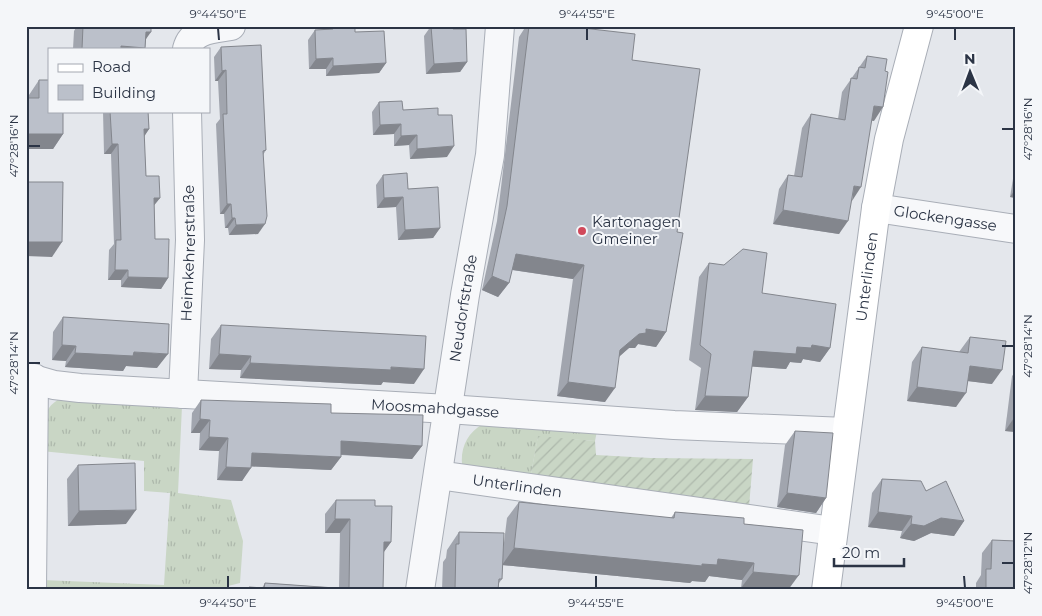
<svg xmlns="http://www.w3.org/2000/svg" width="1042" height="616" font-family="Montserrat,sans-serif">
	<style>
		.grass { fill: url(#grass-tufts) }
		.garden { fill: url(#garden-furrows) }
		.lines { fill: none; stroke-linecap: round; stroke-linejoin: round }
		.street-casing { stroke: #a9aeb7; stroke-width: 30 }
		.secondary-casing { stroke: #a9aeb7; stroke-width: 30 }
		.street { stroke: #f7f8fa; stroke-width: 28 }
		.secondary { stroke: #fff; stroke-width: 28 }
		.wall { fill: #a1a5ae }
		.shaded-wall { fill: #83868d }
		.building { fill: #bbc0ca; stroke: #83868d }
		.ticks { fill: none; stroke: #2b3445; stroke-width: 2 }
		.poi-dot { fill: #d1495b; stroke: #f4f6f9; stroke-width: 2 }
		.labels { text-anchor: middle; stroke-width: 4; stroke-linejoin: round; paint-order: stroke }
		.street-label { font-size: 15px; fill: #2b3445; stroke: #f4f6f9 }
		.poi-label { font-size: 15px; fill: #2b3445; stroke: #f4f6f9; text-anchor: start }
		.neatline { fill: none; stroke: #2b3445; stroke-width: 2 }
		.ticks-label { font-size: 12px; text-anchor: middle; fill: #2b3445 }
	</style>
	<defs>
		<pattern id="grass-tufts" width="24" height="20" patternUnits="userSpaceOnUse" patternTransform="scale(1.25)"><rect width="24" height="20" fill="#c9d6c5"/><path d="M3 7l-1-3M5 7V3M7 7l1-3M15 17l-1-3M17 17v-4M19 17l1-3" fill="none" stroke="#adb8ab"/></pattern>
		<pattern id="garden-furrows" width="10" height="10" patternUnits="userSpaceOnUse" patternTransform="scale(1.25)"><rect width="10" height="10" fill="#c9d6c5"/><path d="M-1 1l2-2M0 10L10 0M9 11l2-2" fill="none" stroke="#adb8ab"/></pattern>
	</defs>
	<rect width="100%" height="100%" fill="#e4e7ec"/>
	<g class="grass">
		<path d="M66,396L182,406L178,493L231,500L243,541L240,583L228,586L227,590H41L42,580L164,585L170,493L144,491V461L41,451C44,426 39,406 66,396Z"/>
		<path d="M483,424L597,431L595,441L538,437L530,479L463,471C459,452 465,434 483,424Z"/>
	</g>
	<polygon class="garden" points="538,436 595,441 596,455 651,458 753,459 749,507 666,493 530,479"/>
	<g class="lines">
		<g class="street-casing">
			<g id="street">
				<path d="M187,49C192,29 214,29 231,26"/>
				<path id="s1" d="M876,208L1016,229"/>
				<path id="s2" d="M26,377L54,385L80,388L448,409L674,425L846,432"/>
				<path id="s3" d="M183,394L190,240L187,111"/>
				<path id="s4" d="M438,475L833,531"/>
				<polyline points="32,590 34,378"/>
				<path id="s5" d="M420,590L465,295L490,155L500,26"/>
			</g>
		</g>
		<g class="secondary-casing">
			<g id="secondary">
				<path id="s6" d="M826,590L876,208L889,139L919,26"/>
			</g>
		</g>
		<use href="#street" class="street"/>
		<use href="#secondary" class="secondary"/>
	</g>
	<g class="wall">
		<polygon points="77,26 151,26 146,39 145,49 73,49 74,31"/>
		<polygon points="333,26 355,32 386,63 379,73 326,76 326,69 309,69 308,40 315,30 330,29"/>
		<polygon points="431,26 453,26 453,29 467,62 460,72 426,74 424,36"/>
		<polygon points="526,26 565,26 632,60 677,232 666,332 656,347 638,344 635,348 629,348 619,356 605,402 557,396 573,279 512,270 509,283 498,297 482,290 497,221 519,37"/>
		<polygon points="221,47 266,150 263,155 258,234 229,235 228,228 225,228 224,214 220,214 216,124 220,119 218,81 215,81 214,57"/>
		<polygon points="867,56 874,121 871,120 851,201 839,234 773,224 779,189 788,175 794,176 802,128 811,114 838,119 842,92"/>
		<polygon points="39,80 63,134 53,149 26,149 26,98 29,98 29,95"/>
		<polygon points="379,102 403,110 438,115 447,157 410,159 409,145 394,146 394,134 373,135 372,112"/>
		<polygon points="103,111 148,111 149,129 144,136 146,176 160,198 154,205 155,239 168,278 161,289 121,287 121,280 108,280 109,250 114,244 111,154 104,154"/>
		<polygon points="1016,161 1016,198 1010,197"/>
		<polygon points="383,175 408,189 440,228 433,238 398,240 396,207 377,208 376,185"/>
		<polygon points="709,263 762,293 830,348 820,362 803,359 801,363 790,362 786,369 752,366 748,397 737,412 695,410 701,368 689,360 699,277"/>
		<polygon points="1016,271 1016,285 1014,284"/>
		<polygon points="63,317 157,368 126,366 123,371 65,367 66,361 52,360 53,332"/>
		<polygon points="221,325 414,384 383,382 381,385 240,378 241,370 209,369 211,339"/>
		<polygon points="970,337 992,384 968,381 956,407 907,401 912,362 922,347 959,352"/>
		<polygon points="1016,371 1016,432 1005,431 1012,376"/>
		<polygon points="201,400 331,413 422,446 412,459 341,455 341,457 331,470 251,466 242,481 217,480 219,451 199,450 200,433 191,433 192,413"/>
		<polygon points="795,431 826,498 816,513 777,507 785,445"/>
		<polygon points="78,465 126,524 68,526 67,479"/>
		<polygon points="882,479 926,491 964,521 954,536 931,533 914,541 900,538 902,531 868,527 872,493"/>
		<polygon points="336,500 375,506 391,542 383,553 383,590 246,590 249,587 262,588 265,583 339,588 340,533 325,533 325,514"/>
		<polygon points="519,502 671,518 675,512 744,524 803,530 741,588 742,580 709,576 705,582 692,581 690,583 502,565 502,579 499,583 498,590 442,590 443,562 446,558 447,550 459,532 502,559 507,518"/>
		<polygon points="992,540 1016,590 976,590 976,583 981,575 982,553"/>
	</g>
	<g class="shaded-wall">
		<polygon points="146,32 151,32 141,46"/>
		<polygon points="121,46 145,48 145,49 119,49"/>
		<polygon points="333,58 326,69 309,69 316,59"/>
		<polygon points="467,62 460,72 426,74 434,64"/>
		<polygon points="386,63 379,73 326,76 333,66"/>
		<polygon points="226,70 218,81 215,81 222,71"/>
		<polygon points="874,106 883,107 874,121 864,119"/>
		<polygon points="401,124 394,134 373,135 380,125"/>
		<polygon points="144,129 149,129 142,140"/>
		<polygon points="29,134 63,134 53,149 26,149 26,139"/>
		<polygon points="417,135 409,145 394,146 401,136"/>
		<polygon points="112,144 118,144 111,154 104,154"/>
		<polygon points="454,146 447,157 410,159 417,149"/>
		<polygon points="854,186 861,187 852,201"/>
		<polygon points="1016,188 1016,198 1010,197"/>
		<polygon points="403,197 396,207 377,208 384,198"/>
		<polygon points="154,198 160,198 152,208"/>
		<polygon points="227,204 231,204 224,214 220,214"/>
		<polygon points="783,210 848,221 839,234 773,224"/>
		<polygon points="232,218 235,218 228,228 225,228"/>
		<polygon points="265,224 258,234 229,235 236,225"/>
		<polygon points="440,228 433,238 398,240 405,230"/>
		<polygon points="26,242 62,242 52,257 26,256"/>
		<polygon points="516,254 584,265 573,279 506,269"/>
		<polygon points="115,270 128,270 121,280 108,280"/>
		<polygon points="492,276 509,283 498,297 482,290"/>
		<polygon points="128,277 168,278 161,289 121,287"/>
		<polygon points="646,329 666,332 656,347 638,344 635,348 629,348 610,365 620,350 639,334"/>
		<polygon points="62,345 76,346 66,361 52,360"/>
		<polygon points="812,345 830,348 820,362 803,359 801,363 790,362 786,369 744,366 754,351 797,347"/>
		<polygon points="134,352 168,354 157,368 126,366 123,371 65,367 75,353"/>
		<polygon points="219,354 251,356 241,370 209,369"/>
		<polygon points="250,363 391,367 424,369 414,384 383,382 381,385 240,378"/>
		<polygon points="970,366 1002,370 992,384 959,380"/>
		<polygon points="568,382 615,388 605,402 557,396"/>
		<polygon points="917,387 966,393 956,407 907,401"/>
		<polygon points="705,396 748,397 737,412 695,410"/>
		<polygon points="1016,415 1016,432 1005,431"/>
		<polygon points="200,419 210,420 200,433 191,433"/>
		<polygon points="209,437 228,438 219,451 199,450"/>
		<polygon points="341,441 422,446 412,459 332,454"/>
		<polygon points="252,453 341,457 331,470 242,466"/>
		<polygon points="226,467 251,468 242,481 217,480"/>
		<polygon points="787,493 826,498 816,513 777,507"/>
		<polygon points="136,510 126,524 68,526 79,511"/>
		<polygon points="878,512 912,516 902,531 868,527"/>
		<polygon points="941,518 964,521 954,536 931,533 914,541 900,538 911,524"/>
		<polygon points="335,519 350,519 340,533 325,533"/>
		<polygon points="384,542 391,542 381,556"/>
		<polygon points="514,548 702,564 718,559 754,563 742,580 709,576 705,582 692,581 690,583 502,565"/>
		<polygon points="753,572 799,575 788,590 754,590 741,588"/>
	</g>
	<g class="building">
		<polygon points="83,26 151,26 151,32 146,32 145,48 121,46 121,49 82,49"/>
		<polygon points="333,26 355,26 355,32 384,31 386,63 333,66 333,58 316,59 315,30 333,29"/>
		<polygon points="431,26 453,26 453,29 466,29 467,62 434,64"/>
		<polygon points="529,26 565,26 635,34 632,60 700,69 677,232 683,233 666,332 646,329 646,333 639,334 620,350 615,388 568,382 584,265 516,254 509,283 492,276 507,206"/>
		<polygon points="261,45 266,150 263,151 267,216 265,224 236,225 235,218 232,218 231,204 227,204 223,114 227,114 226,70 222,71 221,47"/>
		<polygon points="867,56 887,59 885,71 888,72 883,107 874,106 861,187 854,186 848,221 783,210 788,175 802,177 811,114 845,120 851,78 857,79 859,67 865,68"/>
		<polygon points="39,80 49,80 49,111 63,111 63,134 29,134 29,140 26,140 26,98 39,98"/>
		<polygon points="402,101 403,110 438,108 438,115 452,115 454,146 417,149 417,135 401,136 401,124 380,125 379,102"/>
		<polygon points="110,111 148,111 149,129 144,129 146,176 159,176 160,198 154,198 155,239 169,239 168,278 128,277 128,270 115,270 116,240 121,240 118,144 112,144"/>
		<polygon points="407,173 408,189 438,187 440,228 405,230 403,197 384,198 383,175"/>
		<polygon points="26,182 63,182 62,242 26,242"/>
		<polygon points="743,249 767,253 762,293 836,304 830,348 812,345 811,348 797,347 796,354 754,351 748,397 705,396 711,354 700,345 709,263 724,265"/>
		<polygon points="63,317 169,324 168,354 134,352 133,356 75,353 76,346 62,345"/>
		<polygon points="221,325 426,336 424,369 391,367 391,370 250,363 251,356 219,354"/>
		<polygon points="970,337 1006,341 1002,370 970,366 966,393 917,387 922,347 968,353"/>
		<polygon points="201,400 331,404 331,413 423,415 422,446 341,441 341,457 252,453 251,468 226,467 228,438 209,437 210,420 200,419"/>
		<polygon points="795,431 833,433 826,498 787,493"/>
		<polygon points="135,463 136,510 79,511 78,465"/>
		<polygon points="882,479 921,481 926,491 946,481 964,521 941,518 924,526 911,524 912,516 878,512"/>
		<polygon points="336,500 375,500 375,506 392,506 391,542 384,542 383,590 248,590 249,587 264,588 265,583 349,589 350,519 335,519"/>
		<polygon points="519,502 674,518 675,512 744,518 744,524 803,530 799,575 797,576 753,572 754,563 718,559 717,565 702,564 702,566 514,548"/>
		<polygon points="459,532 504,533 502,579 499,579 498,590 455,590 456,544 459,544"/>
		<polygon points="992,540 1016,541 1016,590 986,590 986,569 991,569"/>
	</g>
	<path class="ticks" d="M218,28L219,40M587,28V40M955,28V40M1002,129H1014M28,146H40M1002,346H1014M28,363H40M1002,563H1014M228,576V588M596,576V588M964,576L965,588"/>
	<circle class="poi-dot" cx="582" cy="231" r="5"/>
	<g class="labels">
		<g class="street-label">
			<text dy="5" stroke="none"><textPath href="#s1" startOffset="70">Glockengasse</textPath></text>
			<text dy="5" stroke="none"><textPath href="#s3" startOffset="141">Heimkehrerstraße</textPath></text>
			<text dy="5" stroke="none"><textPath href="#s6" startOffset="316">Unterlinden</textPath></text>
			<text dy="5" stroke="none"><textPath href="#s5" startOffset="285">Neudorfstraße</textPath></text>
			<text dy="5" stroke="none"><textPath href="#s2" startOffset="411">Moosmahdgasse</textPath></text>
			<text dy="5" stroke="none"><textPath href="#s4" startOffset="80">Unterlinden</textPath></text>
		</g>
		<g class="poi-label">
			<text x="592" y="227">Kartonagen<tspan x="592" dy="17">Gmeiner</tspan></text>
		</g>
	</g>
	<rect width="1042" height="616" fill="none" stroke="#f4f6f9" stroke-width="55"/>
	<rect x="48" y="48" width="162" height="65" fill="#f4f6f9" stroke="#a4a8b1"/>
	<rect x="58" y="64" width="25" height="8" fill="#ffffff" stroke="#a4a8b1"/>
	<text x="92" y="72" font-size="15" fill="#2b3445">Road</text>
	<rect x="58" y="85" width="25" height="15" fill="#bbc0ca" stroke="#a4a8b1"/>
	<text x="92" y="98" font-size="15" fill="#2b3445">Building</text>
	<g transform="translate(970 72) rotate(359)" stroke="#f4f6f9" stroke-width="4" paint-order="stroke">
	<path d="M0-4L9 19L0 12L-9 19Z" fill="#2b3445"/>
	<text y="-8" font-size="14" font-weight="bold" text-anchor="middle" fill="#2b3445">N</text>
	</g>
	<path d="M834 558v8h70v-8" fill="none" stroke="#2b3445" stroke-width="2.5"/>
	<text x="842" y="558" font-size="15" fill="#2b3445" stroke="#f4f6f9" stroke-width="4" paint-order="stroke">20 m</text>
	<rect x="28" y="28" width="986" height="560" class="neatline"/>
	<g class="ticks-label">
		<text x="218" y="18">9°44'50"E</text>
		<text x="587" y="18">9°44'55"E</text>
		<text x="955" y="18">9°45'00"E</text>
		<text transform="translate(1028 129) rotate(-90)" y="4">47°28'16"N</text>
		<text transform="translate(14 146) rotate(-90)" y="4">47°28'16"N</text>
		<text transform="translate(1028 346) rotate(-90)" y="4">47°28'14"N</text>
		<text transform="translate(14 363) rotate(-90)" y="4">47°28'14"N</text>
		<text transform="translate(1028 563) rotate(-90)" y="4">47°28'12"N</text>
		<text x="228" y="607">9°44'50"E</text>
		<text x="596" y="607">9°44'55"E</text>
		<text x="965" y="607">9°45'00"E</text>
	</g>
</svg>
